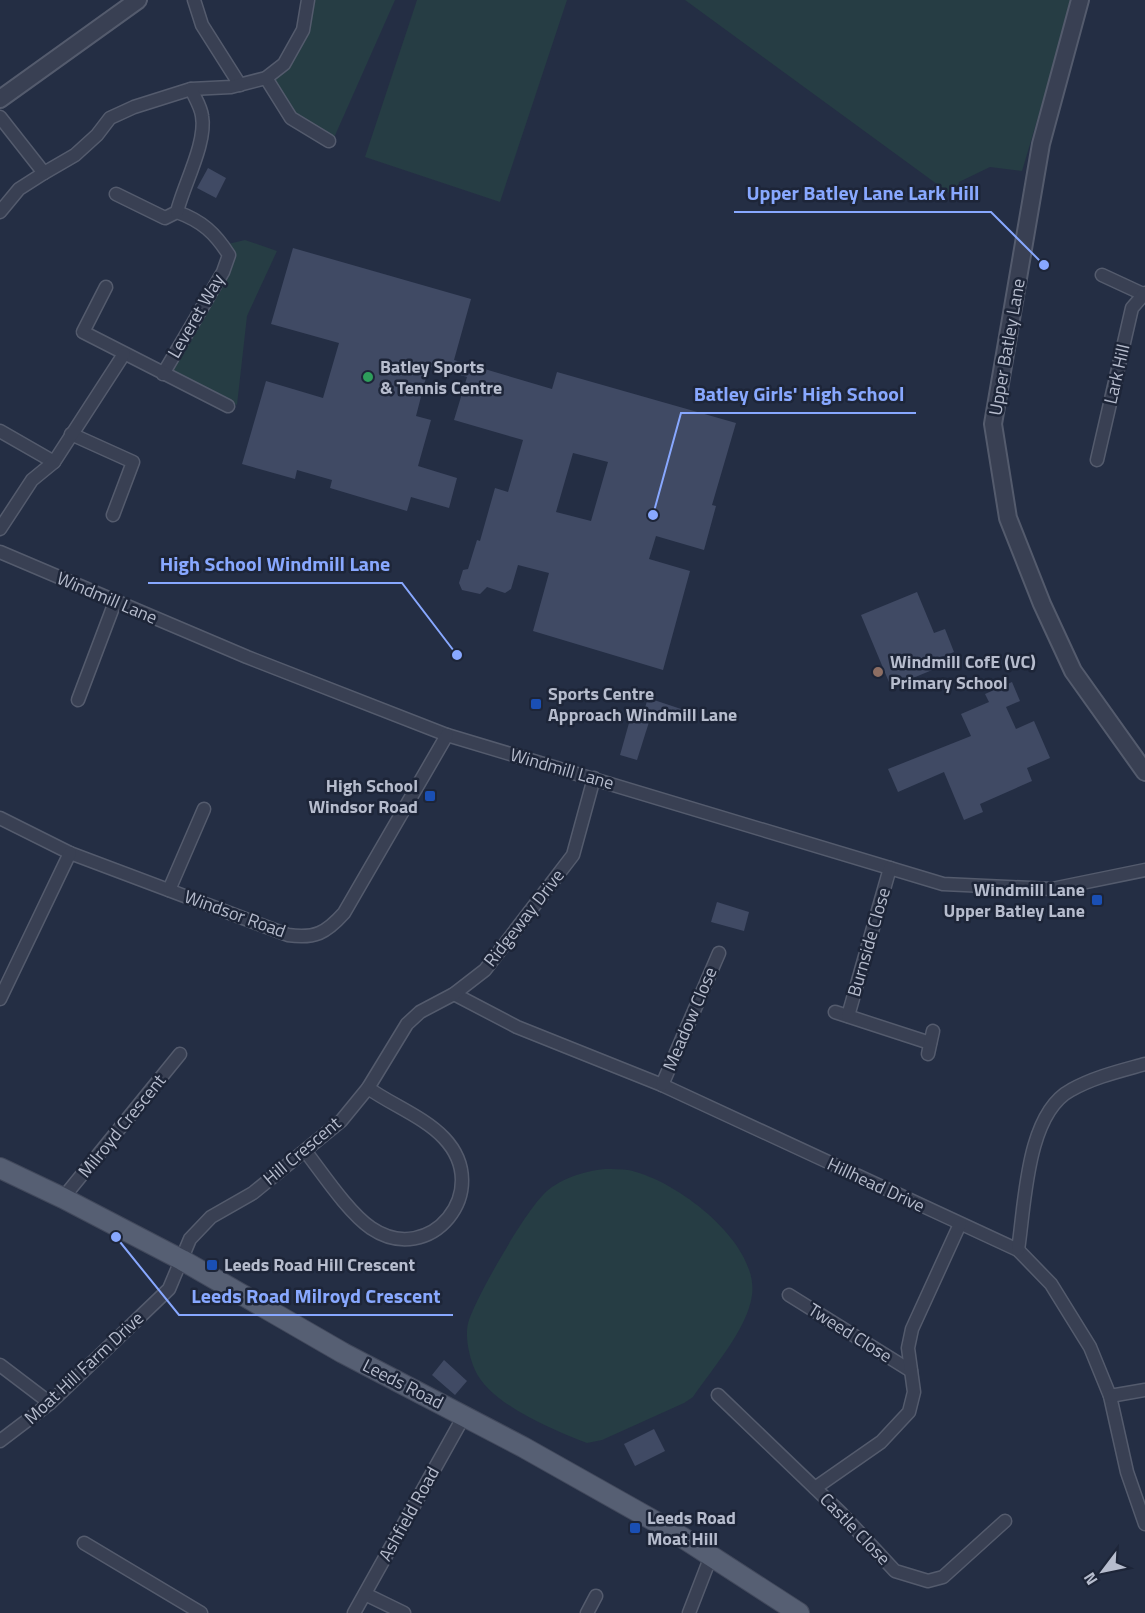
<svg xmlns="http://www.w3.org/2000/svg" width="1145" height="1613" font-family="'Titillium Web',sans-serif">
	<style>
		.green { fill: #263d44 }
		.building { fill: #404a64; fill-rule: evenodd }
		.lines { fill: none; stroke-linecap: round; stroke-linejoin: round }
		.minor-casing { stroke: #545b6d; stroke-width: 15 }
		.tertiary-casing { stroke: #545b6d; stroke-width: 20 }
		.primary-casing { stroke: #42495c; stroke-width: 22 }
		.minor { stroke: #394053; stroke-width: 12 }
		.tertiary { stroke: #394053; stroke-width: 16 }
		.primary { stroke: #565f73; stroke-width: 20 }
		.leisure-dot { fill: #2e9e5b; stroke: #1d2538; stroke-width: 2 }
		.education-dot { fill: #8d6e63; stroke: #1d2538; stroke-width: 2 }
		.transit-dot { fill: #1a4fb4; stroke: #1d2538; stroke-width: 2 }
		.labels { text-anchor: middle; stroke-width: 5; stroke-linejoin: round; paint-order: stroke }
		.street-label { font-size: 18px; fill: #b6bccd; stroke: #1d2538 }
		.poi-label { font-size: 18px; font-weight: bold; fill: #b6bccd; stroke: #1d2538; text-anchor: start }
		.leader { fill: none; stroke: #88a8ff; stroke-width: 2 }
		.callout-dot { fill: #88a8ff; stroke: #1d2538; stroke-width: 2 }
		.callout-label { font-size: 20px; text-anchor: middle; font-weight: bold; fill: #88a8ff; stroke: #1d2538; stroke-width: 5; stroke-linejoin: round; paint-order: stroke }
	</style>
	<rect width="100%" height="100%" fill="#242e44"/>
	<g class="green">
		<polygon points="312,0 395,0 333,140 300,122 269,79 287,63"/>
		<polygon points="417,0 567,0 500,202 365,157"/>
		<polygon points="685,0 1073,0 1022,171 990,167 959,182 956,198"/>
		<polygon points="245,240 277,251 247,316 237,405 170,373 190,337 228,244"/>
		<path d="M605,1169C613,1169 621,1169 628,1170C675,1179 759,1242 752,1295C748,1328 712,1369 693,1397L684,1403L602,1440L587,1443C553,1430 490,1404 475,1370C469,1357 464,1334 469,1320C478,1294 524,1214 543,1195C558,1179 584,1171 605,1169Z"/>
	</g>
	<g class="building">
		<polygon points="208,168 226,178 216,198 197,188"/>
		<path d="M293,248L471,299L454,360L552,389L557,372L736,423L712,505L716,506L704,550L656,536L649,559L690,571L663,670L533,631L549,573L518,565L511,589L505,593L487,587L480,594L462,590L459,583L463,570L468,569L477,540L480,541L495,488L508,492L523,440L454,420L467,377L429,366L416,416L431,420L418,466L457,478L449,508L411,497L407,511L330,488L332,480L297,470L295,479L242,464L266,381L323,398L339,343L271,324ZM573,453L608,462L591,521L556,512Z"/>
		<polygon points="917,592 934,633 945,629 954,652 939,658 942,666 891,687 861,615"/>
		<polygon points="1012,682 1020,701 1006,707 1016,729 1034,721 1050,758 1027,768 1032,781 980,804 983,812 964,820 944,772 898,792 888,769 971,736 961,714 989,702 985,694"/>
		<polygon points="648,698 681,709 677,722 644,711"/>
		<polygon points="631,716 649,722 637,760 620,755"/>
		<polygon points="717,902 749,912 744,931 711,922"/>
		<polygon points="444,1360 467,1381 455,1395 432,1375"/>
		<polygon points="654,1429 665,1451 635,1466 624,1444"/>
	</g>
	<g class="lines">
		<g class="minor-casing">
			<g id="minor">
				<polyline points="194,0 202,25 240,85"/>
				<polyline points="266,78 291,118 329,141"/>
				<polyline points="0,117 44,173 75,155 97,135 110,118 134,107 191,89 231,87 266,78 284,64 303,30 308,0"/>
				<path d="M116,194L165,218L177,212C202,221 215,233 229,255L223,272L163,374"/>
				<polyline points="0,212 19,189 44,173"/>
				<path d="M177,212C183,186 207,143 202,116C201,107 195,98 191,89"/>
				<polyline points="1102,275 1143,294"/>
				<polyline points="106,287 83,332 228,406"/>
				<polyline points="0,431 54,462"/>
				<polyline points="71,434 133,462 113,515"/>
				<polyline points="1097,460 1132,308 1145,293"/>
				<polyline points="0,529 32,480 54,462 124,354"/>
				<polyline points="0,552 247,657 447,735 943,884 1052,889 1145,870"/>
				<polyline points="78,700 115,602"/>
				<path d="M0,818L70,853L288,935C315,939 326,933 344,913L447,735"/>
				<polyline points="169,890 204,809"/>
				<polyline points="454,994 517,1027 662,1085 1018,1250 1051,1284 1090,1347 1110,1396 1127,1472 1145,1524"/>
				<polyline points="0,999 70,853"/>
				<polyline points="835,1012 930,1043"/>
				<polyline points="848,1016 890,868"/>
				<polyline points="928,1054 933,1031"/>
				<polyline points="662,1085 719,953"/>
				<path d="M306,1152C323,1174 348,1212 371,1228C430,1268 494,1191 444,1138C424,1117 392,1105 368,1088"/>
				<polyline points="63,1198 180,1054"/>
				<path d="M1018,1250C1025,1205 1026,1114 1071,1090C1094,1077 1120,1071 1145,1064"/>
				<polyline points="789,1295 911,1371"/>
				<polyline points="0,1365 50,1403"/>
				<polyline points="718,1395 842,1514 895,1571 928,1581 943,1577 1005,1521"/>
				<polyline points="1110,1396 1145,1390"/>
				<polyline points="0,1441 50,1403 169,1289 190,1239 211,1217 253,1193 341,1121 368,1088 407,1024 420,1012 454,994 485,970 573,855 594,778"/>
				<polyline points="815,1488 881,1442 909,1412 914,1392 908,1348 912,1329 960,1224"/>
				<polyline points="84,1543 201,1613"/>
				<polyline points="365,1594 404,1613"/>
				<polyline points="354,1613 464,1416"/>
				<polyline points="587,1613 596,1596"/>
				<polyline points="689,1613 711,1556"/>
			</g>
		</g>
		<g class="tertiary-casing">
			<g id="tertiary">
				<polyline points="1080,0 1041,144 993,424 1008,518 1042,604 1073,671 1145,772"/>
				<polyline points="0,99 138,0"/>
			</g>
		</g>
		<g class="primary-casing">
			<polyline id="primary" points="0,1168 63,1198 182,1260 343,1353 523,1447 674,1532 799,1613"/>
		</g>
		<use href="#minor" class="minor"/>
		<use href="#tertiary" class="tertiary"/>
		<use href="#primary" class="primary"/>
	</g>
	<circle class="leisure-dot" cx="368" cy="377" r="6"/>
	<circle class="education-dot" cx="878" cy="672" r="6"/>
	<g class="transit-dot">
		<rect x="530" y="698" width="12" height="12" rx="3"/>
		<rect x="424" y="790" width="12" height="12" rx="3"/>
		<rect x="1091" y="894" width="12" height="12" rx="3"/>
		<rect x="206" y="1259" width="12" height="12" rx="3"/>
		<rect x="629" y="1522" width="12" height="12" rx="3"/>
	</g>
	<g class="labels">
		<g class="street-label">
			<text transform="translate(196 316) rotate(-60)" y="6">Leveret Way</text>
			<text transform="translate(1007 347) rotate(-80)" y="6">Upper Batley Lane</text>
			<text transform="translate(1117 374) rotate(-77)" y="6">Lark Hill</text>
			<text transform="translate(107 598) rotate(23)" y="6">Windmill Lane</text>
			<text transform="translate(562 769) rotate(16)" y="6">Windmill Lane</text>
			<text transform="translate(235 914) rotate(20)" y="6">Windsor Road</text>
			<text transform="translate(524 918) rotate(-52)" y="6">Ridgeway Drive</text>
			<text transform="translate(869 942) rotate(-74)" y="6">Burnside Close</text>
			<text transform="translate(690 1019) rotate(-67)" y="6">Meadow Close</text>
			<text transform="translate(122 1126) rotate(-51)" y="6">Milroyd Crescent</text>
			<text transform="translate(302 1151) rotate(-40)" y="6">Hill Crescent</text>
			<text transform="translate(876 1185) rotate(25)" y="6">Hillhead Drive</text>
			<text transform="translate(850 1333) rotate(32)" y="6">Tweed Close</text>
			<text transform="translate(84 1368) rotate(-43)" y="6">Moat Hill Farm Drive</text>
			<text transform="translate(403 1384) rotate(27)" y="6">Leeds Road</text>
			<text transform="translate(409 1514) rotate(-61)" y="6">Ashfield Road</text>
			<text transform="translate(855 1529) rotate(46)" y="6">Castle Close</text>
		</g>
		<g class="poi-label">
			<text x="380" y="373">Batley Sports<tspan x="380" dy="21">&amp; Tennis Centre</tspan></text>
			<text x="890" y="668">Windmill CofE (VC)<tspan x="890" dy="21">Primary School</tspan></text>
			<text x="548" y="700">Sports Centre<tspan x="548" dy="21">Approach Windmill Lane</tspan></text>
			<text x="418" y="792" text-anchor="end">High School<tspan x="418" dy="21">Windsor Road</tspan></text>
			<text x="1085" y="896" text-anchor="end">Windmill Lane<tspan x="1085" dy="21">Upper Batley Lane</tspan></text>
			<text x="224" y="1271">Leeds Road Hill Crescent</text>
			<text x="647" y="1524">Leeds Road<tspan x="647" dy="21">Moat Hill</tspan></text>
		</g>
	</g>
	<path class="leader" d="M1044 265L991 212H734M653 515L681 413H916M457 655L402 583H148M116 1237L179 1315H453"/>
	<g class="callout-dot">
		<circle cx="1044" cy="265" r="6"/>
		<circle cx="653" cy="515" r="6"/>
		<circle cx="457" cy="655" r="6"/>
		<circle cx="116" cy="1237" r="6"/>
	</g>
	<g class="callout-label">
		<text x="863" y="200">Upper Batley Lane Lark Hill</text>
		<text x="799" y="401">Batley Girls' High School</text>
		<text x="275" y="571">High School Windmill Lane</text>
		<text x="316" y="1303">Leeds Road Milroyd Crescent</text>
	</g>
	<g transform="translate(1103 1571) rotate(238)" stroke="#1d2538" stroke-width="4.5" paint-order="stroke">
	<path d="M0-4.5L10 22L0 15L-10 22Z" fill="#b6bccd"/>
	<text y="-9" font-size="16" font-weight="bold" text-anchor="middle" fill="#b6bccd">N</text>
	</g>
</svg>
